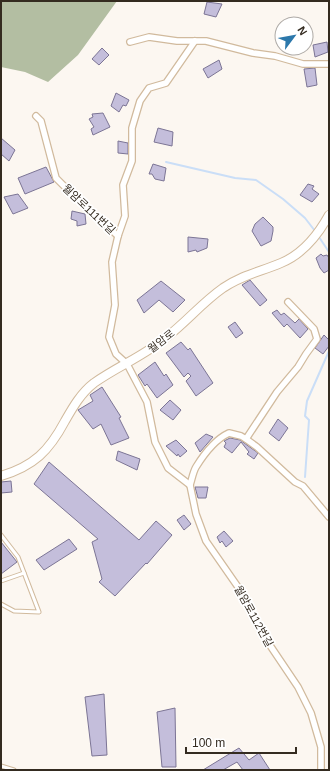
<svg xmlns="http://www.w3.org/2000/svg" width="330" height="771" font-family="Arial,'Noto Sans KR',sans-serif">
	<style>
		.forest { fill: #b3bea2 }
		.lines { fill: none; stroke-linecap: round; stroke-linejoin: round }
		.stream { stroke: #cadef7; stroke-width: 2 }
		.building { fill: #c4bedb; stroke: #7c7595 }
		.lane-casing { stroke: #d1ba9d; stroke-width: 5 }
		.street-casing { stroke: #d1ba9d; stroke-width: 8 }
		.secondary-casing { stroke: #d1ba9d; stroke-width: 10 }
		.lane { stroke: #fff; stroke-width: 3 }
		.street { stroke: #fff; stroke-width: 5.5 }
		.secondary { stroke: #fff; stroke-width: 8 }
		.labels { text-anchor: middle; stroke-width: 3.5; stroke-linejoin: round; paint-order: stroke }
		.street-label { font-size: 11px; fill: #342b20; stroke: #fff }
	</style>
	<rect width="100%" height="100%" fill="#fcf7f1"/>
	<polygon class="forest" points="1,1 117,1 78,55 48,82 25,72 1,67"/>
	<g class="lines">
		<g class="stream">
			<polyline points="166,162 235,178 256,180 283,199 305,218 315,231"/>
			<polyline points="319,237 329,252"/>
			<polyline points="305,477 309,420 305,416 307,401 329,351"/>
		</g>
	</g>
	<g class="building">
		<polygon points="207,2 222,4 216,17 204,14"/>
		<polygon points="327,42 328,52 315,57 313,45"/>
		<polygon points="102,48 109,55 99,65 92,59"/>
		<polygon points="219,60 222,69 208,78 203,69"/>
		<polygon points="315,68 317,85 307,87 304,69"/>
		<polygon points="116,93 129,100 126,106 123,105 119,112 111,106"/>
		<polygon points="103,113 110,127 93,135 91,129 94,127 89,119 93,117 92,114"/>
		<polygon points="158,128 173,132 172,146 154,142"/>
		<polygon points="1,138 15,150 9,161 1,154"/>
		<polygon points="118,141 128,143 128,154 118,153"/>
		<polygon points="153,164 166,168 164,181 155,179 152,174 149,174"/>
		<polygon points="46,167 54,182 25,194 18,178"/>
		<polygon points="308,184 314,186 312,189 319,194 312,202 300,195"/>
		<polygon points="18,194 28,208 13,214 4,197"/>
		<polygon points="72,211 85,214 86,224 77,226 77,221 71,219"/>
		<polygon points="263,217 273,227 273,231 271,241 261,246 252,231 255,224"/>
		<polygon points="188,237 208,239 207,248 197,252 196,250 188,252"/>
		<polygon points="321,254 323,256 327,255 329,258 329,270 324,273 320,268 316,258"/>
		<polygon points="250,280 267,300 260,306 242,285"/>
		<polygon points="161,281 185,300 173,312 159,300 144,313 137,300"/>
		<polygon points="277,310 281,315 284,313 295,323 299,319 308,329 300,338 287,324 284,327 272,313"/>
		<polygon points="235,322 243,333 236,338 228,327"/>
		<polygon points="324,335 329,340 329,346 323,354 315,348"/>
		<polygon points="181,342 188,350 190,348 213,383 196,396 186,381 191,376 188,373 184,377 166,353"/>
		<polygon points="155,362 164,376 166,374 173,385 157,398 147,384 145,386 138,375"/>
		<polygon points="102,387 121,417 119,418 129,438 111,445 101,424 93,429 78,410 93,401 90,395"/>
		<polygon points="170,400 181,410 173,420 160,410"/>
		<polygon points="278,419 288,428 279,441 269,433"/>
		<polygon points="206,434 213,437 200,452 195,443"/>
		<polygon points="230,438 240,440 258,453 254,459 247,454 249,452 241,442 232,453 224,447 226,443 224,441"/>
		<polygon points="176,440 187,451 180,457 178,454 177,456 166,446"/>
		<polygon points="118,451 140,459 137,470 116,460"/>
		<polygon points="49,462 139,540 156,521 172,535 147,564 146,563 115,596 99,582 102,579 92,542 98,539 34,484"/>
		<polygon points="11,481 12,492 1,493 1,482"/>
		<polygon points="195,487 208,487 206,498 198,498"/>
		<polygon points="184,515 191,524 184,530 177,520"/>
		<polygon points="224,531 233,541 226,547 222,541 220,543 217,537"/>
		<polygon points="69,539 77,549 44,570 36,560"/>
		<polygon points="1,542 17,562 1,574"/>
		<polygon points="104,694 107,755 92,756 85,697"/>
		<polygon points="175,708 176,767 162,767 157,712"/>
		<polygon points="239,748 249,760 259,753 270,770 243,770 237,762 223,770 203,770"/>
	</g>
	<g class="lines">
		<g class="lane-casing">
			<g id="lane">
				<polyline points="1,535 18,557 39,612 14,611 1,604"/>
				<polyline points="1,581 24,573"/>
				<polyline points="1,766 14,770"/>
			</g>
		</g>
		<g class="street-casing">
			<g id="street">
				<polyline points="195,41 166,83 149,88 140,101 132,128 132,161 123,185 125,216 118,236 112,262 115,305 109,337 116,354 127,364 147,402 155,442 168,468 190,485 196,514 206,541 238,587 261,632 298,687 311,713 321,747 321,770"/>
				<polyline points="130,42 149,37 177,41 206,41 253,53 275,56 303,64 329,64"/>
				<polyline points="36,116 41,121 56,178 74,196 118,236"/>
				<polyline points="246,439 277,392 298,367 306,354 317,339 314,329 288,302"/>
				<path d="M190,485C192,479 193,472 196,467C204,454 216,439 229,433L241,436L246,439L257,447L295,482L303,486L329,517"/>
			</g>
		</g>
		<g class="secondary-casing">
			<path id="secondary" d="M1,476C34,466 49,451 65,421C73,407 81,393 94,383C118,366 146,355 168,336C187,321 203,302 223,288C244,274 260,272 281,263C303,254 318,235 329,215"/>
		</g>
		<use href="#lane" class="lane"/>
		<use href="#street" class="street"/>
		<use href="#secondary" class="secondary"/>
	</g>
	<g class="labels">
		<g class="street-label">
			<text transform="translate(89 209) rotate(43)" y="4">월암로111번길</text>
			<text transform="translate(161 341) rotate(-38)" y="4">월암로</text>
			<text transform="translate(254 616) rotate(61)" y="4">월암로112번길</text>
		</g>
	</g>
	<rect width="330" height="771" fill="none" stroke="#342b20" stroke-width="4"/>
	<g transform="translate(294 36) rotate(58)"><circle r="19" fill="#ffffff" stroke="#aeaaa6"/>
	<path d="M0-3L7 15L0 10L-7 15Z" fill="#2c78ab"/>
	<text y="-6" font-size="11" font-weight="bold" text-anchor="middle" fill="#342b20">N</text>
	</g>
	<path d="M186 747v6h110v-6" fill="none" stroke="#342b20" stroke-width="2"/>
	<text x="192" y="747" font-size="12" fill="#342b20" stroke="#ffffff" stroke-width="3" paint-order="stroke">100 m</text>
</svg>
